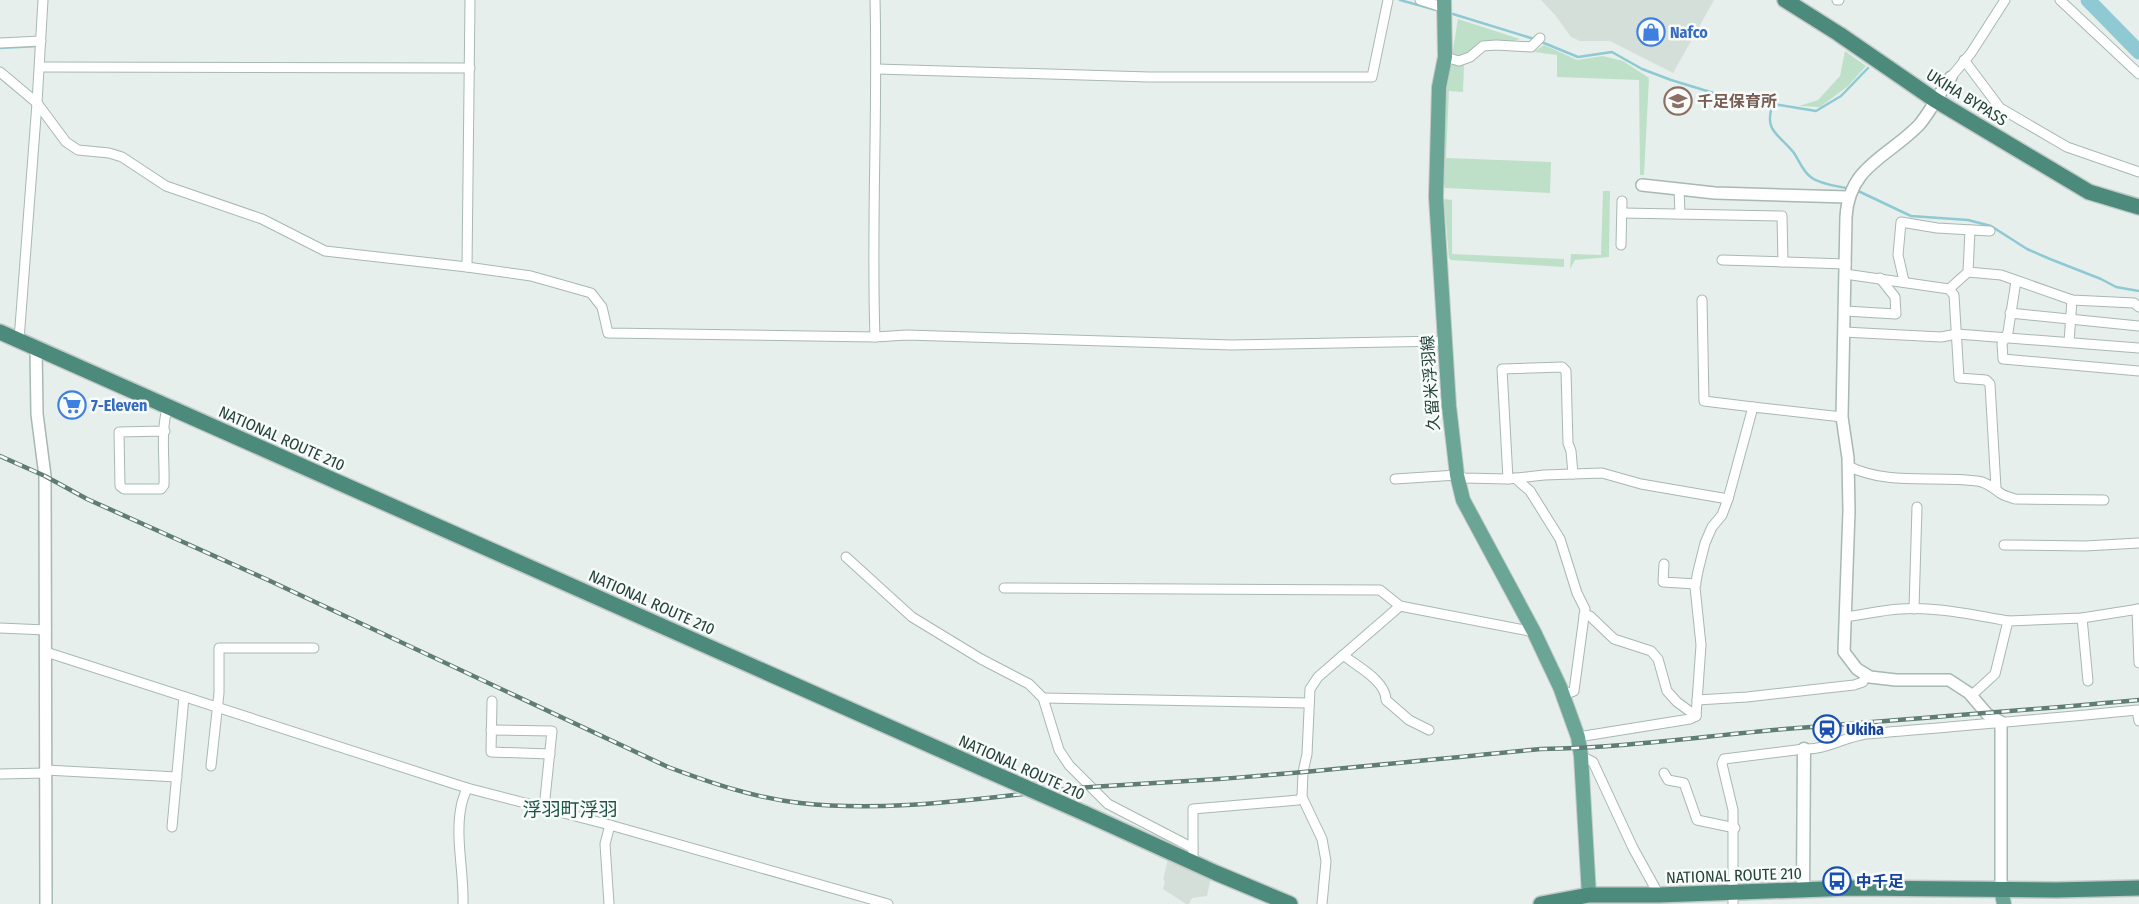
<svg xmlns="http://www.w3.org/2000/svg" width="2139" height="904" font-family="'Fira Sans Condensed','Noto Sans JP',sans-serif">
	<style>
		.built { fill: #d4dfda }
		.green { fill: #bfe0c8 }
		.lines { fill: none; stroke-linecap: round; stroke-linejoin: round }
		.stream { stroke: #8ec9d4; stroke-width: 2.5 }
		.river { stroke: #8ec9d4; stroke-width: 15 }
		.minor-casing { stroke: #a8b8b2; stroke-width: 11 }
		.tertiary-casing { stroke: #a8b8b2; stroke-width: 14 }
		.secondary-casing { stroke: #a4bbb3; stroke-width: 15 }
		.primary-casing { stroke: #c2cac8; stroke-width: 16 }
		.trunk-casing { stroke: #c2cac8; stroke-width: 18 }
		.minor { stroke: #fff; stroke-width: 9 }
		.tertiary { stroke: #fff; stroke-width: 11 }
		.secondary { stroke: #fff; stroke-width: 12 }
		.primary { stroke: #6aa596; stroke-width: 14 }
		.trunk { stroke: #4c8a7c; stroke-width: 15 }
		.rail-casing { stroke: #5f7d75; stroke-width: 4.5 }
		.rail { stroke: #f7fbf9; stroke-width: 2.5; stroke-dasharray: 8; stroke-linecap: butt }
		.trunk-bridge-casing { stroke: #c2cac8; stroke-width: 18; stroke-linecap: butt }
		.trunk-bridge { stroke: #4c8a7c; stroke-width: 15 }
		.labels { text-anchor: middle; stroke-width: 5; stroke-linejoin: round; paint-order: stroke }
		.shop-label { font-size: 16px; font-weight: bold; fill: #366cbe; stroke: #f7fbf9; text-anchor: start }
		.street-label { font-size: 16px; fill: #24423a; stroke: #f7fbf9 }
		.education-label { font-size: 16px; font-weight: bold; fill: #785e54; stroke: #f7fbf9; text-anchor: start }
		.transit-label { font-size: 16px; font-weight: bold; fill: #164399; stroke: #f7fbf9; text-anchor: start }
		.quarter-label { font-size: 19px; fill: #1f5548; stroke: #f7fbf9 }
	</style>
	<rect width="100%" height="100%" fill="#e6efeb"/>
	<g class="built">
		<polygon points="1541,0 1714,0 1673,73 1610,41 1580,41 1571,37 1556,16"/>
		<polygon points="1168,859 1211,877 1207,896 1192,898 1189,904 1186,904 1163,889 1165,881 1163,880"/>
	</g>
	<g class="green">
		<path d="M1458,19L1520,39C1508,44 1497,40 1484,42C1470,45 1471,57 1452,55Z"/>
		<polygon points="1544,45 1577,60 1603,56 1623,61 1649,78 1644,175 1640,175 1639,80 1557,77 1557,55 1534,52"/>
		<polygon points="1845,51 1866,66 1848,86 1820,107 1799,106 1818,100 1840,76"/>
		<polygon points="1450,65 1464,65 1463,92 1449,91 1446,158 1551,162 1550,193 1445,188 1443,181 1446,94"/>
		<polygon points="1603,191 1610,191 1609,257 1575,260 1570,269 1571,254 1601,255"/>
		<polygon points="1444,199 1452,200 1452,254 1564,259 1564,267 1451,260 1449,258"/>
	</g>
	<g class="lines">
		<g class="stream">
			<polyline points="1400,0 1440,11"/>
			<polyline points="1453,14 1534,39"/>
			<path d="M1539,41L1578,57L1612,52L1642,69L1671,80L1730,98L1753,99L1773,104C1763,131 1779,134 1794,153C1800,162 1803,172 1812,178C1822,185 1839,186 1850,189"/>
			<polyline points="0,48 38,46"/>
			<polyline points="1773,104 1816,111 1841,96 1868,68"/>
			<polyline points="1856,190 1911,216 1968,220 1991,226 2027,249 2050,259 2101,279 2116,287 2139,291"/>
		</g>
		<polyline class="river" points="2088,0 2139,52"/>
		<g class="minor-casing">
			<g id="minor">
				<path d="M875,0C878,112 871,225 875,337"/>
				<polyline points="1420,0 1445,8"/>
				<polyline points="1837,0 1839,0"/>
				<polyline points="2060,0 2139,74"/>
				<polyline points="0,43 41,41"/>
				<polyline points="1445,57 1459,61 1470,57 1483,46 1496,45 1531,47 1540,38"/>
				<polyline points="1964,60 2000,108 2067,147 2139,172"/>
				<polyline points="40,67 470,68"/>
				<polyline points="877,69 1149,77 1372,77 1388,0"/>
				<polyline points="0,72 37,103 66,142 78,150 109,153 122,157 166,186 262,219 325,251 467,267 531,276 591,293 602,307 608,333 875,337 907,335 1232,345 1444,341"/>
				<polyline points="1951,77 1971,53 2005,0"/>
				<polyline points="1679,189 1680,214"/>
				<polyline points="1623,213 1782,216 1783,262"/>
				<polyline points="1621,245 1622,201"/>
				<polyline points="1722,260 1846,264"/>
				<polyline points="467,267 470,0"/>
				<polyline points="1968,272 2001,275 2072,300 2134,303 2139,307"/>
				<polyline points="1845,274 1949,289 1954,295 1959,378 1986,380 1990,384 1996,488"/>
				<polyline points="1904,281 1898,255 1901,222 1937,228 1990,231"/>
				<polyline points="2016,281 2008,332 2002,344 2003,359 2139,371"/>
				<polyline points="1949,289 1968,272 1970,230"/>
				<polyline points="1702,300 1704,401 1753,407"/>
				<polyline points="1845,311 1896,314 1895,297 1880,278"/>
				<polyline points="2010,313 2139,326"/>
				<polyline points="1844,332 1941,337 1957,334 2139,348"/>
				<polyline points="19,340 37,103 43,0"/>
				<polyline points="2069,342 2072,300"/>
				<path d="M165,431L119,432L120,486L124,489H161L164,485C165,460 160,430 168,406"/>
				<path d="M1848,466C1888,486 1934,475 1977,481C1987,482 1993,488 2000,493C2004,496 2010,497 2015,499L2104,500"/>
				<polyline points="1515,478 1530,491 1560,539 1577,593 1585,609 1574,691 1563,695"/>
				<polyline points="1395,479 1457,475 1464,478 1508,479 1544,475 1602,473 1641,484 1728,499"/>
				<polyline points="1508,479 1502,369 1562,367 1566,371 1568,443 1571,451 1573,474"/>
				<polyline points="2004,545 2085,546 2139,543"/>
				<polyline points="846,557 912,617 981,659 1029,684 1043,698 1059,750 1069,765 1108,804 1193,848 1193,862"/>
				<polyline points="1664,564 1663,582 1696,584"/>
				<polyline points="1004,588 1380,590 1400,606"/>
				<polyline points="1914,609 1917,507"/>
				<polyline points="2137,609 2139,663"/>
				<polyline points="1584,615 1590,616 1614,639 1651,651 1658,659 1667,691 1677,702 1696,716"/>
				<path d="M1845,617C1863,615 1881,610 1900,609C1932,606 1976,615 2008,621"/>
				<polyline points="2082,618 2088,681"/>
				<polyline points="0,628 46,630"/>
				<polyline points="46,652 467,788 610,825 888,904"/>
				<path d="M1343,655C1357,666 1386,681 1386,700L1409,720L1429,730"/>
				<polyline points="1971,696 1995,674 2008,621 2082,618 2139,609"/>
				<polyline points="1043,698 1309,703"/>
				<polyline points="1697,700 1747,697 1854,685 1863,682 1866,674"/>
				<polyline points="492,701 491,752 550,754"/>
				<polyline points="1696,716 1701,645 1695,587 1698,571 1705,543 1712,527 1722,515 1728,499 1753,407 1842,417"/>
				<polyline points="491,730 552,731 544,808"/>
				<polyline points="1578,737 1690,719 1696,716"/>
				<polyline points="1581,756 1593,762 1633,848 1659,895"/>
				<polyline points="211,766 219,693 219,648 314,648"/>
				<polyline points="46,770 177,777"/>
				<polyline points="1664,773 1668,780 1684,783 1697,820 1735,828"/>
				<polyline points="0,774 46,773"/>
				<polyline points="172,827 184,697"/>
				<polyline points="1193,848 1193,809 1298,800 1302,797"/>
				<path d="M463,904C464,872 455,838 461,807C462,800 465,794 467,788"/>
				<polyline points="609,904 605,844 610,825"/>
				<polyline points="1322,904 1326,861 1322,839 1302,797 1303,772 1307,754 1310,689 1318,677 1400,606 1534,632"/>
				<path d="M1733,904V810L1722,764L1724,759L1804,749C1827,750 1844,737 1866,734C1957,726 2047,719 2137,710L2139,721"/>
			</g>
		</g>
		<g class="tertiary-casing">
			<g id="tertiary">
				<path d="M1951,77C1940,92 1931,111 1919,125C1888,157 1849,166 1846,217L1842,417L1848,458L1849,511L1844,652L1857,669L1870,677L1896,680H1949L1969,693L1987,714L2001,722V889"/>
				<polyline points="1642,185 1715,193 1848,197"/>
				<polyline points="36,347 37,414 45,476 46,904"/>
			</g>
		</g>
		<g class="secondary-casing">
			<polyline id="secondary" points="1803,891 1804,749"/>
		</g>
		<g class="primary-casing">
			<g id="primary">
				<polyline points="1444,0 1445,57 1439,87 1436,197 1449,406 1457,475 1463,500 1534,632 1560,687 1578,737 1581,756 1589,895"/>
				<polyline points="2001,889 2004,904"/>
			</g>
		</g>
		<g class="trunk-casing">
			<g id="trunk">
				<polyline points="1785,0 1839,34 1935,100 2089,192 2139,207"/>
				<polyline points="0,332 986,770"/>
				<polyline points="1084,813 1216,873 1290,904"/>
				<polyline points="1541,904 1589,895 1659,895 1852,888 2056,890 2139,888"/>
			</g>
		</g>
		<use href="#minor" class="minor"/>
		<use href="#tertiary" class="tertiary"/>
		<use href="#secondary" class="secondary"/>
		<use href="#primary" class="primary"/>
		<use href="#trunk" class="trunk"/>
		<g class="rail-casing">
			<path id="rail" d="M0,456L45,476L87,499L268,580L668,767C711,783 755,798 800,803C897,814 995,795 1091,787C1134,784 1177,782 1219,779C1327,771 1434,759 1541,749C1623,748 1704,736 1785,729C1903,719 2021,711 2139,700"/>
		</g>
		<use href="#rail" class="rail"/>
		<g class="trunk-bridge-casing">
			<polyline id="trunk-bridge" points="986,770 1084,813"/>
		</g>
		<use href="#trunk-bridge" class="trunk-bridge"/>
	</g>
	<defs>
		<g id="shop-ring" transform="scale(1.4375)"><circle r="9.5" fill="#f7fbf9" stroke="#3f7fe0" stroke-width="1.5"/><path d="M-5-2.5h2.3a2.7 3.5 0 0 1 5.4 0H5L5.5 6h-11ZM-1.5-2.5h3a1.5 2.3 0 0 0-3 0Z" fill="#3f7fe0"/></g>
		<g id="school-ring" transform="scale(1.4375)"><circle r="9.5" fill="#f7fbf9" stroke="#8d6e63" stroke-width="1.5"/><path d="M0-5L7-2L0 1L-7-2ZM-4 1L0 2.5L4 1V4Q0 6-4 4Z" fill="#8d6e63"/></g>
		<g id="supermarket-ring" transform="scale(1.4375)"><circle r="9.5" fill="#f7fbf9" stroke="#3f7fe0" stroke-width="1.5"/><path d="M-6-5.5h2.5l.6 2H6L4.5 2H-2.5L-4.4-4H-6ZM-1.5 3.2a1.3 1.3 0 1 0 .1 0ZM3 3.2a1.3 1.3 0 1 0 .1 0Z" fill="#3f7fe0"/></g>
		<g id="station-ring" transform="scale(1.4375)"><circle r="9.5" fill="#f7fbf9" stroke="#1a4fb4" stroke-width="1.5"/><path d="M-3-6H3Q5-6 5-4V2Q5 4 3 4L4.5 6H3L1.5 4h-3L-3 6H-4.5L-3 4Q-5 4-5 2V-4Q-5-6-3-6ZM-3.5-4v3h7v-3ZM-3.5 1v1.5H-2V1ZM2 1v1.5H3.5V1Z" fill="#1a4fb4"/></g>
		<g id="bus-ring" transform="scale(1.4375)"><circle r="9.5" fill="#f7fbf9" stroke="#1a4fb4" stroke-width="1.5"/><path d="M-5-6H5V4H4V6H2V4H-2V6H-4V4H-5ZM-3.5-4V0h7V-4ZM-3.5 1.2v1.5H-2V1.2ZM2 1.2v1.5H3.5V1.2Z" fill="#1a4fb4"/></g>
	</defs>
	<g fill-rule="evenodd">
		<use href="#shop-ring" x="1651" y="32"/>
		<use href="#school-ring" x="1678" y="101"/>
		<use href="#supermarket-ring" x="72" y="405"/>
		<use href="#station-ring" x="1827" y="729"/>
		<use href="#bus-ring" x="1837" y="881"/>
	</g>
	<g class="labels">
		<g class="shop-label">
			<text x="1670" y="38">Nafco</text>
			<text x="91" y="411">7-Eleven</text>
		</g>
		<g class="street-label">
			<text transform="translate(1967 97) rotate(32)" y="6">UKIHA BYPASS</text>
			<text transform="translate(1430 383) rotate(-94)" y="6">久留米浮羽線</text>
			<text transform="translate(282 438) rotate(24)" y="6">NATIONAL ROUTE 210</text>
			<text transform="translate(652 602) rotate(24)" y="6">NATIONAL ROUTE 210</text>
			<text transform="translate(1022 767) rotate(24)" y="6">NATIONAL ROUTE 210</text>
			<text transform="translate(1734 875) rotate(-2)" y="6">NATIONAL ROUTE 210</text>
		</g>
		<g class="education-label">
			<text x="1697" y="107">千足保育所</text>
		</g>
		<g class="transit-label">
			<text x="1846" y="735">Ukiha</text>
			<text x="1856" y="887">中千足</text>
		</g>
		<g class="quarter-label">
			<text x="570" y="816">浮羽町浮羽</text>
		</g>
	</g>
</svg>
